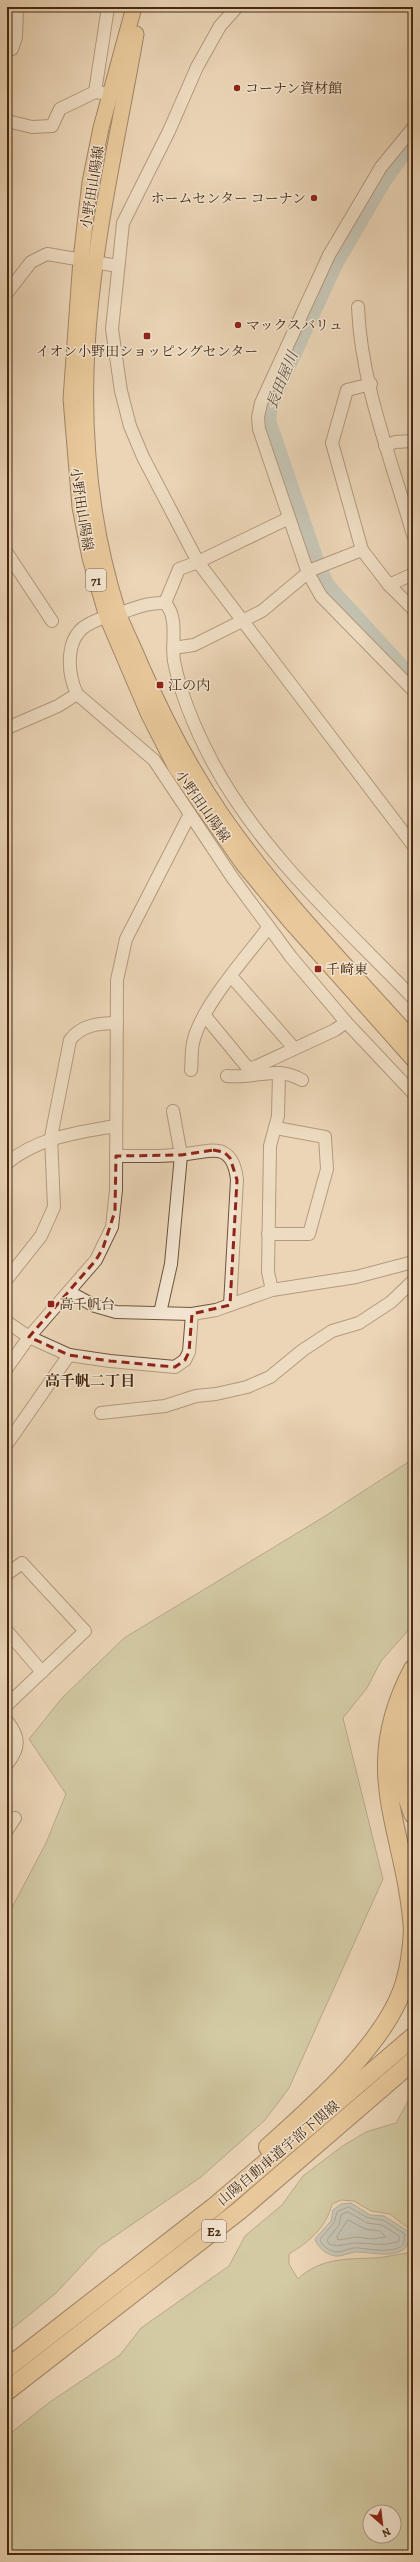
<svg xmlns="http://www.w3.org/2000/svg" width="420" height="2562" font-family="Alegreya,'Noto Serif JP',serif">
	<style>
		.green { fill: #b6bd8e; stroke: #7e724f; fill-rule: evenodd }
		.water { fill: #9cb6b8; stroke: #7a7d75 }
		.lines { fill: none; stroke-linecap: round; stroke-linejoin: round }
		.shore { stroke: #726f64; stroke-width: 1 }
		.river { stroke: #9cb6b8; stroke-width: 18 }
		.minor-casing { stroke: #70533a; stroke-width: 14 }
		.major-casing { stroke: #472810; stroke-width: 17 }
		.highway-casing { stroke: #472810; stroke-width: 20 }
		.minor { stroke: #f2e4d0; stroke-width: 12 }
		.major { stroke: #e6ba7b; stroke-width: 15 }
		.highway { stroke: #e6ba7b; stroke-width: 18 }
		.marked { fill: none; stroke: #8f2418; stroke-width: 3; stroke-dasharray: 8 5; stroke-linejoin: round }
		.poi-dot { fill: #8f2418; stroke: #f2e4d0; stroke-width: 1.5 }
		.labels { text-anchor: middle; stroke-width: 3; stroke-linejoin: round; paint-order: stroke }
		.shield { fill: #f2e4d0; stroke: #7a604a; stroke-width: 1 }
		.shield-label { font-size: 13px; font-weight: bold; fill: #472810 }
		.poi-label { font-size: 14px; fill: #472810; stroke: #f2e4d0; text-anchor: start }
		.street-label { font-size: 14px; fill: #472810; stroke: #f2e4d0 }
		.water-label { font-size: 15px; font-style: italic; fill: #5c4c3a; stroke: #f2e4d0 }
		.neighbourhood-label { font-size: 15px; font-weight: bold; fill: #472810; stroke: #f2e4d0 }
	</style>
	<rect width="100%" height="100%" fill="#ebd5b6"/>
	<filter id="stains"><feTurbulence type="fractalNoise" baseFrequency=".005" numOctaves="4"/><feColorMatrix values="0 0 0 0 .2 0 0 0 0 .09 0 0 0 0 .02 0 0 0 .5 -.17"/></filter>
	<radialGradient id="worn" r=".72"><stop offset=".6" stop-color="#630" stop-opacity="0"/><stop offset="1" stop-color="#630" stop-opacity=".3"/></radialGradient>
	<g class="green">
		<polygon points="413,1459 413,1625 381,1661 367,1688 343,1718 383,1879 289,2088 265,2120 201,2177 99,2247 56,2293 7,2333 7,1917 46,1843 66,1794 29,1739 62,1698 124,1638 322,1518"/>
		<path d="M413,2092V2232L390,2214L371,2211L354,2201L341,2200L332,2204C326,2228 309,2242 289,2254V2264L298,2279C320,2258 346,2259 375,2258C387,2257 400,2254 412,2252L413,2255V2555H7V2436L50,2402L120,2355L141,2328L229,2266L245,2236L282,2205L303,2176L344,2145L366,2132L396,2123ZM370,2512H394V2536H370Z"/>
	</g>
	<g class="water">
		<polygon points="7,7 11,7 10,43 7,46"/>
		<path d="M351,2203L370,2215L384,2216L411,2233C409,2239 408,2247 403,2250C390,2258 371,2252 357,2252C350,2252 342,2257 335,2256C326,2254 318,2248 315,2239L331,2221L333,2210L341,2204Z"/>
	</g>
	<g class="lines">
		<g class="shore">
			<path d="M349,2207L368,2218L383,2220L405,2234L403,2245C392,2254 371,2249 358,2248C351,2247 343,2252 336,2252C330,2251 321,2246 320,2239L334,2223L337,2212Z"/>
			<path d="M348,2212L367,2223L382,2225L399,2236V2241C385,2247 371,2243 357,2243C347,2243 340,2248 329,2244L327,2240L339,2225L341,2215Z"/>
			<polygon points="348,2220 365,2229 380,2231 386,2237 371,2239 356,2237 338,2240 337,2237"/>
		</g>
		<polyline class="river" points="413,138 383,180 335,262 269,404 267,421 318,569 326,586 413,681"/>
		<g class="minor-casing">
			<g id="minor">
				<polyline points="237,7 220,26 197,67 169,131 123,223 112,329 121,391 130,426 143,457 198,562 413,845"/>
				<polyline points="7,51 12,49 16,37 17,7"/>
				<polyline points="95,92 108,7"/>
				<polyline points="7,121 32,127 52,126 60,109 95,92 110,94"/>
				<polyline points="413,128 381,167 329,255 261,403 258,417 259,429 308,573 321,596 413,690"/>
				<polyline points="7,293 31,262 47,254 118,266"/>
				<path d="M358,307C361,385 392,461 413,535"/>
				<polyline points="385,446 395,442 413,441"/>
				<polyline points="362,550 332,443 347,390 371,384"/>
				<polyline points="7,553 52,621"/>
				<polyline points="389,585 413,609"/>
				<polyline points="165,603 179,569 198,562 289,518"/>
				<polyline points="173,648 194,645 262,611 311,570 362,550 389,585 413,574"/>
				<polyline points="7,728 58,706 77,694"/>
				<polyline points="231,976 293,1047"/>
				<path d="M413,998C342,924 262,854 213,763C196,731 181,697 174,661C171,642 179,618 165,603C148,602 136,608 120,613C111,616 100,618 91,623C64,635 67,672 77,694L154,760L232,877L291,957L346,1022L413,1093"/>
				<polyline points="205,1016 247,1067 253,1068 335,1030 346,1022"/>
				<path d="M191,1070C192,1062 191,1052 193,1043C200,1008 246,957 268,928"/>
				<path d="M227,1076C255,1079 275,1065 302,1080"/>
				<path d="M116,1156C144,1156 172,1157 200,1152C207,1151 217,1149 224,1153C233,1158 236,1170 237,1180L230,1305"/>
				<path d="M7,1163C39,1137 76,1133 115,1126"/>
				<polyline points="268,1234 309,1234 327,1169 325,1137 276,1128"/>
				<path d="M7,1279L41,1236L54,1207L51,1137L70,1040C81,1025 99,1023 117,1023"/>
				<polyline points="272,1290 268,1272 270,1146 278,1116 279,1073"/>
				<polyline points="69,1292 95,1306 116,1312 192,1314 216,1310 272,1290 356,1277 413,1262"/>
				<polyline points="160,1313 171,1264 181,1155 173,1111"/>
				<polyline points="7,1322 29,1337 69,1355 110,1361 175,1367 185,1360 189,1352 192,1314"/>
				<polyline points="7,1368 29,1337 96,1260 112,1227 116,1190 117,980 126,939 190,814"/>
				<polyline points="101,1413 165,1406 196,1396 216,1394 247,1387 270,1377 303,1350 332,1331 359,1323 391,1302 413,1281"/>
				<polyline points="7,1444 69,1355"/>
				<polyline points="7,1574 22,1563 85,1631 7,1705"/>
				<polyline points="7,1631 42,1672"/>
				<path d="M7,1721C20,1737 20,1748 7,1764"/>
				<polyline points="7,1830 15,1818"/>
			</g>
		</g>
		<g class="major-casing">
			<g id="major">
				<polyline points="134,7 101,128 90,182 81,259 71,399 80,507 90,558 107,617 148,713 176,768 243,864 290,921 413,1059"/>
				<path d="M136,34C118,138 93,241 87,347C82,435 91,527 118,612C124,629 133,646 140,663C163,716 189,767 222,815C277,895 348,967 413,1040"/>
			</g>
		</g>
		<g class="highway-casing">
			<g id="highway">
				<path d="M413,1669C358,1773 406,1827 413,1930"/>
				<polyline points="397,1741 402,1783 413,1814"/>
				<polyline points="407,1759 408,1727 413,1702"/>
				<path d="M268,2147C314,2106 388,2041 405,1982C410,1965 412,1948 413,1930"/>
				<polyline points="7,2368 214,2207 413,2037"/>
				<polyline points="7,2391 240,2210 413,2061"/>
			</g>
		</g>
		<use href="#minor" class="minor"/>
		<use href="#major" class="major"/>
		<use href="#highway" class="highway"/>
	</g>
	<path d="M0 0H420V2562H0ZM213,1150L224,1152L230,1158L237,1180L230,1305L192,1314L189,1352L185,1360L175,1367L110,1361L69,1355L29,1337L96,1260L103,1248L115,1211L116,1156L181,1155Z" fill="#ebd5b6" fill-opacity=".55" fill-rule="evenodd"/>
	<path class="marked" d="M213,1150L224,1152L230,1158L237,1180L230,1305L192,1314L189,1352L185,1360L175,1367L110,1361L69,1355L29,1337L96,1260L103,1248L115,1211L116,1156L181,1155Z"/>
	<g class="poi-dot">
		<circle cx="237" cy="88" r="4"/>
		<circle cx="314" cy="198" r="4"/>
		<circle cx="238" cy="325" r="4"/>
		<rect x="143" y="332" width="8" height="8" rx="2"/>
		<rect x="156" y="681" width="8" height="8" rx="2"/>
		<rect x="314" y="965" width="8" height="8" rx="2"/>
		<rect x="47" y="1300" width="8" height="8" rx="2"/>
	</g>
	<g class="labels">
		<g class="shield">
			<rect x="86" y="569" width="20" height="22" rx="3"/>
			<rect x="202" y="2220" width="24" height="22" rx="3"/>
		</g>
		<g class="shield-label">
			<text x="96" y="585">71</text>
			<text x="214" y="2236">E2</text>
		</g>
		<g class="poi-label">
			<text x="245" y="93">コーナン資材館</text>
			<text x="306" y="203" text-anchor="end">ホームセンター コーナン</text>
			<text x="246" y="330">マックスバリュ</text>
			<text x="147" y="356" text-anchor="middle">イオン小野田ショッピングセンター</text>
			<text x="168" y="690">江の内</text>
			<text x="326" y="974">千崎東</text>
			<text x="59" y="1309">高千帆台</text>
		</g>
		<g class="street-label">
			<text transform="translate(92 187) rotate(-81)" y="5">小野田山陽線</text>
			<text transform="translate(82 509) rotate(81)" y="5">小野田山陽線</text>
			<text transform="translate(203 806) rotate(55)" y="5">小野田山陽線</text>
			<text transform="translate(278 2153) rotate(-40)" y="5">山陽自動車道宇部下関線</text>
		</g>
		<g class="water-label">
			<text transform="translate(282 380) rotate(-68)" y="5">長田屋川</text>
		</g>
		<g class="neighbourhood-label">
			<text x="90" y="1386">高千帆二丁目</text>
		</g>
	</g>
	<rect width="420" height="2562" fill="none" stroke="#ebd5b6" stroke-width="24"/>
	<rect x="8" y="8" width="404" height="2546" fill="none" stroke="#472810" stroke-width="2"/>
	<rect x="12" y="12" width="396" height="2538" fill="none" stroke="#472810"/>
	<g transform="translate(382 2524) rotate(152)"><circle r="19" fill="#f2e4d0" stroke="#ae9983"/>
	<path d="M0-3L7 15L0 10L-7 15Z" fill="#8f2418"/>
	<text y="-6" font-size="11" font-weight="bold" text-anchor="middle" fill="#472810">N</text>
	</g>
	<rect width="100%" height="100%" filter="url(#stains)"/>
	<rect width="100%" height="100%" fill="url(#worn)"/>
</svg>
